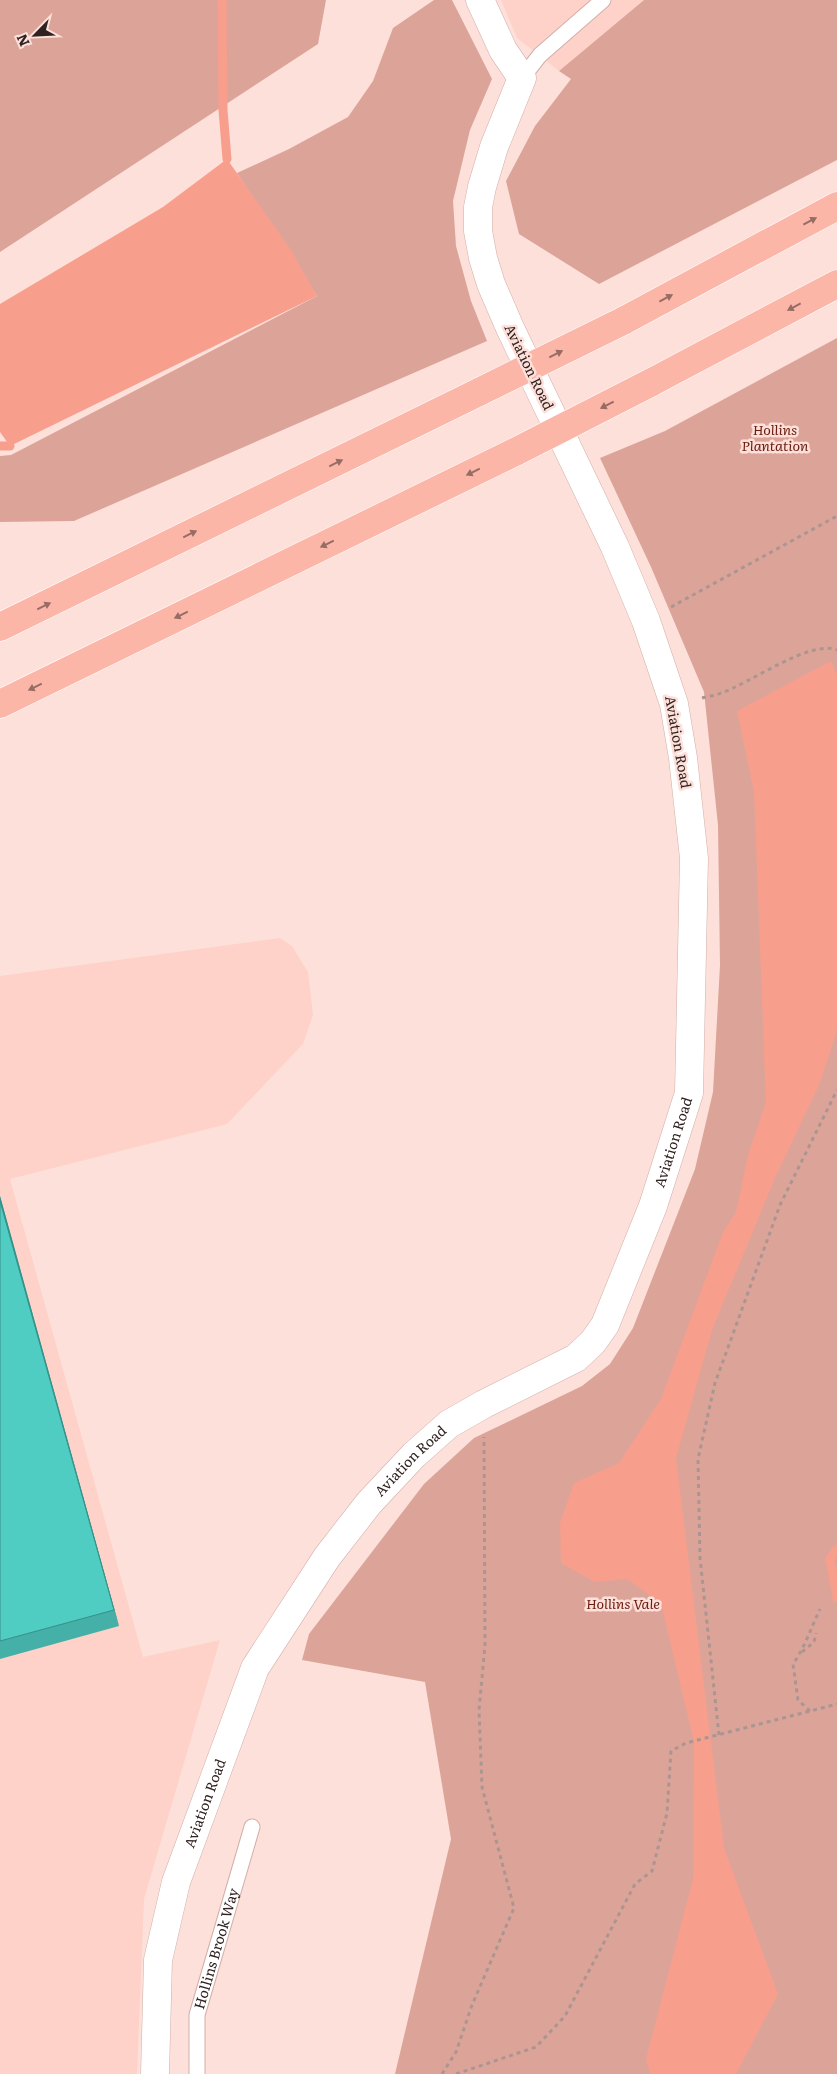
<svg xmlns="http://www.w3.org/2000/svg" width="837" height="2074" font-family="Literata,serif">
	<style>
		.built { fill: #fed2c9 }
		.green { fill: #dca499 }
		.water { fill: #f89e8c }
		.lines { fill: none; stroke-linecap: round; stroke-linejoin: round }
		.stream { stroke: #f89e8c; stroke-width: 9 }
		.lane-casing { stroke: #d2afa8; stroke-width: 17 }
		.street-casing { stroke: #d2afa8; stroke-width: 29 }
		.highway-casing { stroke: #fff; stroke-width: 29 }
		.path { stroke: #ac9591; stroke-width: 3; stroke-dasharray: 4 4; stroke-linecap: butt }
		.lane { stroke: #fff; stroke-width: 15 }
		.street { stroke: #fff; stroke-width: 28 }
		.highway { stroke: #fcb6a8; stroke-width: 28 }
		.highway-bridge-casing { stroke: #fff; stroke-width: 29; stroke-linecap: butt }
		.highway-bridge { stroke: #fcb6a8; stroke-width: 28 }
		.wall { fill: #44b0a7 }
		.shaded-wall { fill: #379088 }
		.building { fill: #4fcdc2; stroke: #379088 }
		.oneway { fill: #966c64 }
		.labels { text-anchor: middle; stroke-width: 5; stroke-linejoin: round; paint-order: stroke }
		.street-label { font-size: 14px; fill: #302220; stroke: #fde0da }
		.park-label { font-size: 14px; font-style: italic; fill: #6a1c0f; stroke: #fde0da }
	</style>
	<rect width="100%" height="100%" fill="#fde0da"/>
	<g class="built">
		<polygon points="501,0 644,0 559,71 517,38"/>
		<polygon points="280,938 292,946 308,972 313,1015 303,1044 227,1124 10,1179 143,1657 220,1640 144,1899 137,2074 0,2074 0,976"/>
	</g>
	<g class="green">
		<polygon points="0,0 326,0 318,44 0,252"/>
		<polygon points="434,0 452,0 492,79 470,130 453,201 456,246 471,301 487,341 74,521 0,522 0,456 11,455 317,296 237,173 289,149 348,117 373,81 393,28"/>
		<polygon points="644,0 837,0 837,160 599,284 519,234 506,181 535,126 571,79 559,71"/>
		<polygon points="837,338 837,2074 395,2074 451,1839 425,1682 302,1660 309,1634 424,1484 474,1438 582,1386 610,1364 633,1328 695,1169 713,1092 720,965 718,825 704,692 651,567 600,458 665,431"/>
	</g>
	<g class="water">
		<polygon points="227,159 291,250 317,296 10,446 0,432 0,304 163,207"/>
		<polygon points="831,661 837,675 837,1030 820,1083 775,1178 712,1330 676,1458 724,1848 778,1994 736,2074 650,2074 646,2059 693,1879 694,1742 661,1603 627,1579 595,1582 561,1563 560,1523 574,1483 619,1463 661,1399 723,1232 736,1212 748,1155 766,1102 754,792 737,711"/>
	</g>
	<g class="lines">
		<g class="stream">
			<polyline points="222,0 223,110 227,159"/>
			<polyline points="0,446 10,446"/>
			<polyline points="837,1549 830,1559 837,1598"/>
		</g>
		<g class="lane-casing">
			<g id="lane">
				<polyline points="522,78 540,55 603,0"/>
				<path id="s1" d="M197,2074V2015L252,1827"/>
			</g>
		</g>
		<g class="street-casing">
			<g id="street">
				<path id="s2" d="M155,2074L158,1960L176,1882L255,1668L327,1557L369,1503L414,1455L449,1424L484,1404L576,1358L593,1342L605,1325L653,1206L689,1093L694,858L683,758L674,704L646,621L615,547L510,328L491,284L483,258L478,231V207L482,187L494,147L522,78L503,50L480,0"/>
			</g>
		</g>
		<g class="highway-casing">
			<g id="highway">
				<polyline points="623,321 837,206"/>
				<polyline points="650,383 837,284"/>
				<polyline points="0,627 481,391"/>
				<polyline points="0,704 517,451"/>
			</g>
		</g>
		<g class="path">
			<polyline points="671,607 837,516"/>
			<path d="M702,698C708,696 715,696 721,693C749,684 810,639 837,650"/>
			<polyline points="802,1652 814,1642 816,1633"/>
			<path d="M810,1711L798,1700L793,1664C805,1647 811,1628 820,1609"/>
			<polyline points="719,1735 700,1558 698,1459 715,1383 780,1205 837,1090"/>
			<polyline points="442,2074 456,2052 472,2005 514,1908 482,1787 479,1710 485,1645 484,1437"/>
			<polyline points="456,2074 536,2047 565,2016 635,1884 652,1871 667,1813 671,1751 686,1743 837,1704"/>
		</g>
		<use href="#lane" class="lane"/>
		<use href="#street" class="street"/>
		<use href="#highway" class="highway"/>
		<g class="highway-bridge-casing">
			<g id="highway-bridge">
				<polyline points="481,391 623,321"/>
				<polyline points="517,451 650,383"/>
			</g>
		</g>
		<use href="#highway-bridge" class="highway-bridge"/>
	</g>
	<polygon class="wall" points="0,1196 119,1626 0,1659"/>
	<polygon class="shaded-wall" points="0,1196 119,1626 114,1610 0,1201"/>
	<polygon class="building" points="0,1201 114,1610 0,1641"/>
	<defs><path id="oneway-solid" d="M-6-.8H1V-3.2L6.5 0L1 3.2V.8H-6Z" transform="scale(1.25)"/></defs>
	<g class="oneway">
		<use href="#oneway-solid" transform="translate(810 221) rotate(-28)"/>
		<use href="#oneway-solid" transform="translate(666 298) rotate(-28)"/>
		<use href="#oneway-solid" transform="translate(794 307) rotate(152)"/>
		<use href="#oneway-solid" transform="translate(556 354) rotate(-27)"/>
		<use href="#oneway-solid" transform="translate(607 405) rotate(153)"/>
		<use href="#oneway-solid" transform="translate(336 463) rotate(-26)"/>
		<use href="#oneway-solid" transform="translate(473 472) rotate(154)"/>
		<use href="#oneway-solid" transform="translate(190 534) rotate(-26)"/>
		<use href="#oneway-solid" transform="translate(327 544) rotate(154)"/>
		<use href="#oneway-solid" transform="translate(44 606) rotate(-26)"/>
		<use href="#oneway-solid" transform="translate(181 615) rotate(154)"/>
		<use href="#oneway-solid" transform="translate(35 687) rotate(154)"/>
	</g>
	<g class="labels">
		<g class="street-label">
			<text transform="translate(529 367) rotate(64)" y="5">Aviation Road</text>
			<text transform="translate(678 742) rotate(80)" y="5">Aviation Road</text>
			<text dy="5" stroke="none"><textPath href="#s2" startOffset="1118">Aviation Road</textPath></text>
			<text dy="5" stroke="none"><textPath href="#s2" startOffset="682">Aviation Road</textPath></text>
			<text dy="5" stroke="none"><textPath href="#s2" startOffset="278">Aviation Road</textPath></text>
			<text dy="5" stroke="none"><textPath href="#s1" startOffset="128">Hollins Brook Way</textPath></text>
		</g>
		<g class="park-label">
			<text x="775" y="435">Hollins<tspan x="775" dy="16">Plantation</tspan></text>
			<text x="623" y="1609">Hollins Vale</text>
		</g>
	</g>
	<g transform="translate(35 35) rotate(246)" stroke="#fde0da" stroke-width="4" paint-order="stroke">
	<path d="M0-4L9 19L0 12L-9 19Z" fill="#302220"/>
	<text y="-8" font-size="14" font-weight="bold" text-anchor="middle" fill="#302220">N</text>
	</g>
</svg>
